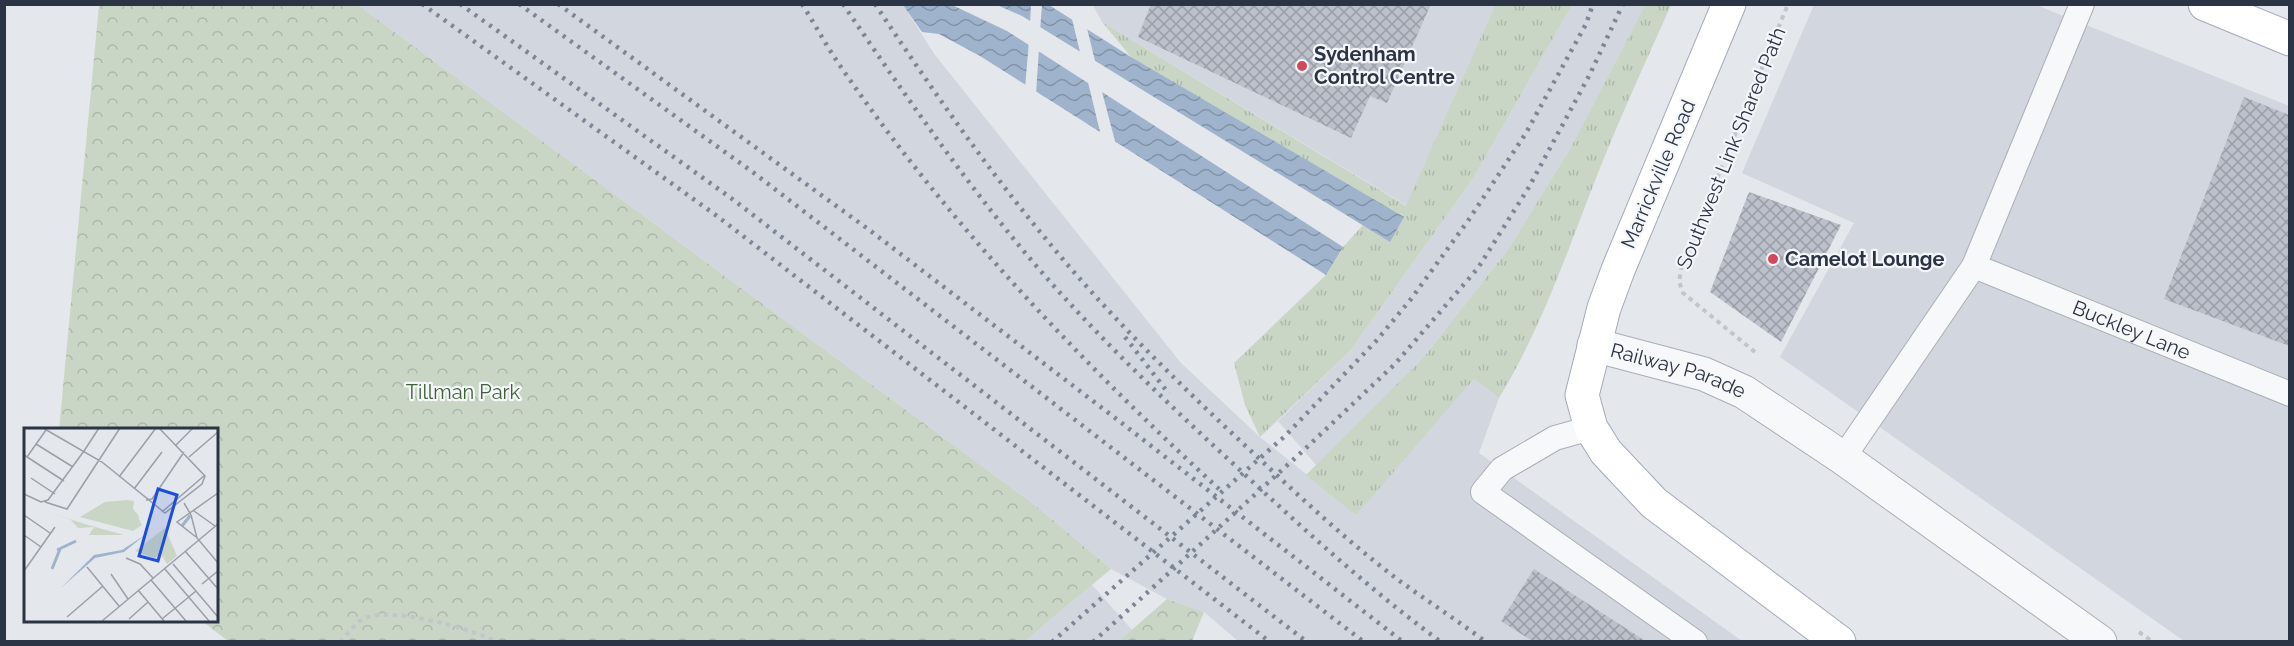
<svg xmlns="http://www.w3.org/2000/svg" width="2294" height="646" font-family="Raleway,sans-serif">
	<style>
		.built { fill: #d2d6de }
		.grass { fill: url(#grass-tufts) }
		.forest { fill: url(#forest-crowns) }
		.water { fill: url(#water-waves) }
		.pier { fill: #e4e7ec }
		.building { fill: url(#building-cross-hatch) }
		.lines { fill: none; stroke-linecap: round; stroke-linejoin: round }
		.service-casing { stroke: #a9aeb7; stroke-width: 26 }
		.minor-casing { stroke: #a9aeb7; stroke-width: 35 }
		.primary-casing { stroke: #a3abb8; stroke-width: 35 }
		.path { stroke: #c2c5cb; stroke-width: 4; stroke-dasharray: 4.5 4.5; stroke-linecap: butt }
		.service { stroke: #f7f8fa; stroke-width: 24 }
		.minor { stroke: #f7f8fa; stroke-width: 33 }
		.primary { stroke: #fff; stroke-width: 33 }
		.rail { stroke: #7d8696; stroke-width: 4.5; stroke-dasharray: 3 6; stroke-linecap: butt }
		.poi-dot { fill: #d1495b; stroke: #f4f6f9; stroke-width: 2 }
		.labels { text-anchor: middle; stroke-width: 4.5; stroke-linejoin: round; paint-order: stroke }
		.poi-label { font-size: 20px; font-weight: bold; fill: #2b3445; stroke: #f4f6f9; text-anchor: start }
		.street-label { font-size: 20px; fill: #2b3445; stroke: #f4f6f9 }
		.park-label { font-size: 20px; fill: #3f6138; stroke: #f4f6f9 }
		.inset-river { fill: none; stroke: #9fb4cc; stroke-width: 3 }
		.inset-road { fill: none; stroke: #9a9fa9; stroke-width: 1.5 }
		.view { fill: #1d4ed8; fill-opacity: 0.15; stroke: #1d4ed8; stroke-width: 3 }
		.inset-edge { fill: none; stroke: #2b3445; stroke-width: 3 }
	</style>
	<defs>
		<pattern id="grass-tufts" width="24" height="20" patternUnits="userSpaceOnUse" patternTransform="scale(1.5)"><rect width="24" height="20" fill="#c9d6c5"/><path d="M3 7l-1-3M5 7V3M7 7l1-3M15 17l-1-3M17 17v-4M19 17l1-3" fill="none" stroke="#adb8ab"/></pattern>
		<pattern id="forest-crowns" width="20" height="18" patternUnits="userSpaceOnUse" patternTransform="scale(1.5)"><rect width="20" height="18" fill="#c9d6c5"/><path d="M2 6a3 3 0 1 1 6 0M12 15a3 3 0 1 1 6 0" fill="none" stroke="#adb8ab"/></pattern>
		<pattern id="water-waves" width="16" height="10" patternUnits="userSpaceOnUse" patternTransform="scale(1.5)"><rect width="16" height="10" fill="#9fb4cc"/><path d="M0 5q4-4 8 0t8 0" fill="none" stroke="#8293a7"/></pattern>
		<pattern id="building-cross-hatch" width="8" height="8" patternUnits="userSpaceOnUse" patternTransform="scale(1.5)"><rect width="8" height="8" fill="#bbc0ca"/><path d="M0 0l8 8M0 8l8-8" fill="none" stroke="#989da6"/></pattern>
	</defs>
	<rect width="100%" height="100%" fill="#e4e7ec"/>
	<g class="built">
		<polygon points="358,5 903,5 935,55 1181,363 1260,437 1356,514 1474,379 1499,398 1479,453 1742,641 1238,641 1204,612 1167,599 1111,569 1036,506"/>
		<polygon points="1093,5 1495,5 1407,206 1102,22"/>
		<polygon points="1572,5 1646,5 1571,147 1509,248 1424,357 1317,466 1278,421 1350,351 1474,177"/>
		<polygon points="1814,5 2036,5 2289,106 2289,641 2184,641 1780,357 1854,223 1742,173"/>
		<polygon points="1092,585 1132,630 1119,641 1025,641"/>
	</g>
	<g class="grass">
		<path d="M1646,4L1671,5C1647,59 1622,113 1600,168C1569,246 1543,326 1499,398L1474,379L1356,515L1306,475L1424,357L1509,248L1571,147Z"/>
		<polygon points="1495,5 1572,5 1474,177 1350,351 1260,437 1245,405 1234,363 1326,275 1343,247 1363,225 1390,242 1131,57 1102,22 1406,206"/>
	</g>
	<g class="forest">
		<polygon points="99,5 358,5 1036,506 1111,569 1025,641 228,641 202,621 216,620 216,430 59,430"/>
		<polygon points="1167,599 1204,612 1192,641 1119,641"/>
	</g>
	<g class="water">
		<polygon points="903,5 952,5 1007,31 1343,247 1326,275 980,56 939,34 922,32"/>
		<polygon points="997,5 1049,5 1131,57 1404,217 1390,242 1022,16"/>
	</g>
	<g class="pier">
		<polygon points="1031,5 1042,5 1040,31 1030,24"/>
		<polygon points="1071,15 1086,24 1096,65 1081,56"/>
		<polygon points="1029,41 1039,48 1036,95 1025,88"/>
		<polygon points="1087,78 1101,88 1116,145 1101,136"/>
	</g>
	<g class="building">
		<polygon points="1151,4 1431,4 1387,103 1370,96 1351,138 1138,37"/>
		<polygon points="2244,97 2289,115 2289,346 2164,299"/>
		<polygon points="1749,192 1841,225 1781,342 1710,292"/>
		<polygon points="1534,569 1647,642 1534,642 1501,621"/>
	</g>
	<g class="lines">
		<g class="service-casing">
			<g id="service">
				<path id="s1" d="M1974,266L2290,394"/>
				<polyline points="1591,428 1555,438 1502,469 1483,492 1695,642"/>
				<polyline points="1843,458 1974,266 2082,4"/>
			</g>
		</g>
		<g class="minor-casing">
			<g id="minor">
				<path id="s2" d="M1594,345L1704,374L1744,392L1843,458L2100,642"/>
			</g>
		</g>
		<g class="primary-casing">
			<g id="primary">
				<polyline points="1729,4 1618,270 1604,308 1582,395 1591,428 1606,452 1654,503 1839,642"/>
				<polyline points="2205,4 2290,39"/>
			</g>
		</g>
		<g class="path">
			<polyline points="1755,352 1683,293 1679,281 1682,265 1788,4"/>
			<polyline points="2139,632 2153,642"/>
			<path d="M340,642C347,635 355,623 363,619C391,605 470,629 498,642"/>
		</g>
		<use href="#service" class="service"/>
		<use href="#minor" class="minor"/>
		<use href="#primary" class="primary"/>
		<g class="rail">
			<polyline points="422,4 717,216 1270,642"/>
			<polyline points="460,4 731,198 1307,642"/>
			<polyline points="519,4 750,170 1364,642"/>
			<polyline points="558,4 868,229 1123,424 1403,642"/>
			<path d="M802,4C816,26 828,49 843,70C950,225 1081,362 1219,489"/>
			<path d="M843,4C896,82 949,159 1008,232C1074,314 1151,388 1228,459C1297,523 1365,586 1441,642"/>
			<path d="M875,4C929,85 984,165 1046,239C1108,315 1179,384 1251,451C1299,496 1348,542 1401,582C1429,602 1458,621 1486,642"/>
			<polyline points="1125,337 1169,394"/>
			<polyline points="1052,642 1285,436 1377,340 1411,299 1470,218 1526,133 1586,24 1593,4"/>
			<polyline points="1093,642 1305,449 1395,364 1478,268 1529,187 1590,74 1623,4"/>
		</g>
	</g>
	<g class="poi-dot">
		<circle cx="1302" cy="66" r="6"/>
		<circle cx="1773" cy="259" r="6"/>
	</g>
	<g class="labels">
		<g class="poi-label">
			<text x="1314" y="61">Sydenham<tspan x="1314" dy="23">Control Centre</tspan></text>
			<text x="1785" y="266">Camelot Lounge</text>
		</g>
		<g class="street-label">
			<text transform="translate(1731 148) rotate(-68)" y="7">Southwest Link Shared Path</text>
			<text transform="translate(1658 174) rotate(-67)" y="7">Marrickville Road</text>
			<text dy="7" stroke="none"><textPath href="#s1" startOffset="170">Buckley Lane</textPath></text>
			<text dy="7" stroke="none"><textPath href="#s2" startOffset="88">Railway Parade</textPath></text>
		</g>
		<g class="park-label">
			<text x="463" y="399">Tillman Park</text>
		</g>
	</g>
	<g transform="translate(24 428)">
		<rect width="194" height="194" fill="#e4e7ec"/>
		<path d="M103,72L110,73L109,80L118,97L109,103L56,89L81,74ZM27,85L64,97L100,107H65L70,99L54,100L47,92ZM141,100L153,128L143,136L137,126L130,130L111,123Z" fill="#c9d6c5"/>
		<path d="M97 91a9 9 0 1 1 18 0a9 9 0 1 1-18 0Z" fill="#c9d6c5"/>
		<path d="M121,107L100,124L71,130L37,160L70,127L98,122Z" fill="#9fb4cc"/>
		<path class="inset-river" d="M166,88L158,98L161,94ZM33,122L52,113M28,141L36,121"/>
		<path class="inset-road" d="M19,0L78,34L141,85L178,56L181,48L135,0M12,16L49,39M152,17L169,0M60,23L75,0M0,27L40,53M3,29L22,2M165,29L194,4M95,49L132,0M7,50L31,66M110,61L138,24M0,66L17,74L24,72L60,23M122,72L128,71L160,24M21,74L43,81L96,0M160,75L167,87L173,110L194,135M170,83L191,98M138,84L181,47M0,87L26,105M0,107L17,119M172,109L153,94L194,65M161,123L194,161M102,130L116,136L129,150M149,136L194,189M63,139L95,178M140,140L185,193M0,143L31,99M87,146L104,171M127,152L162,193M178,156L194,143M114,162L140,193M43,189L79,158M105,191L124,174M138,191L172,163M78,193L194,96"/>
		<path class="view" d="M134,61L153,67L134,133L115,128Z"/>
		<rect width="194" height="194" class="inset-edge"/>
	</g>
	<rect width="2294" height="646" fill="none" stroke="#2b3445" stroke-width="12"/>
</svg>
